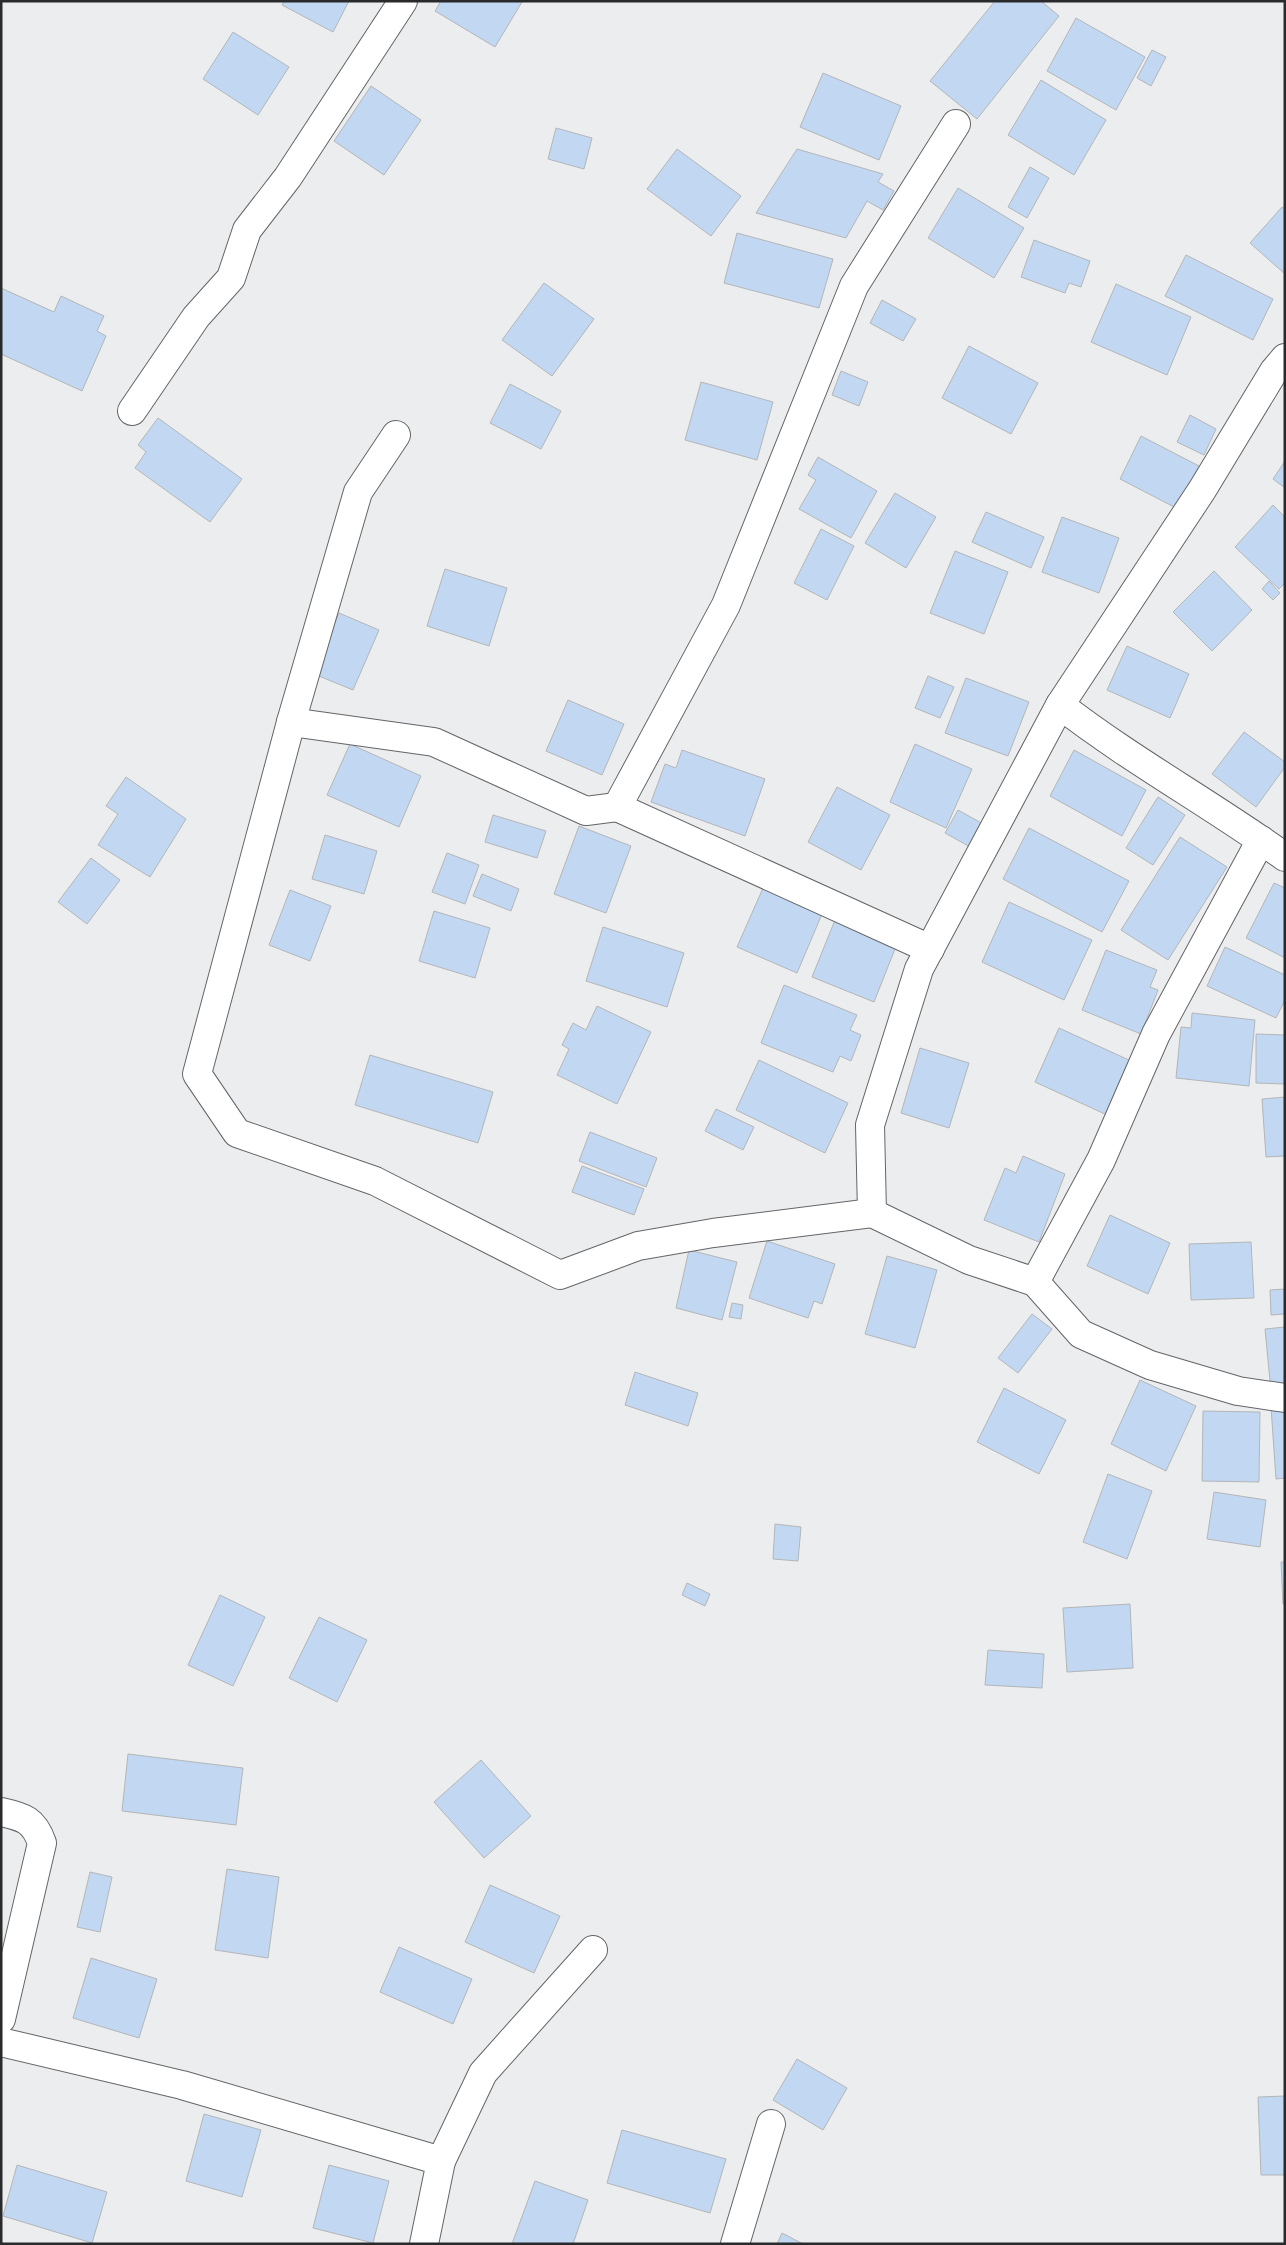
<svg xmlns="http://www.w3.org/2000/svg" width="1286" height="2245" font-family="Figtree,sans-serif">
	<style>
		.building { fill: #c1d7f2; stroke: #b4b6b8 }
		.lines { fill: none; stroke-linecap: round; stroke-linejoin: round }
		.minor-casing { stroke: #646568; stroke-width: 30 }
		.minor { stroke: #fff; stroke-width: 28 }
	</style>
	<rect width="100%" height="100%" fill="#ebedef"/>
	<g class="building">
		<polygon points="284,1 349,1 333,32 282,5"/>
		<polygon points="441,1 521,1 522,2 495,47 435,11"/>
		<polygon points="995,1 1041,1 1059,16 977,119 930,81"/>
		<polygon points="1076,18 1145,57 1116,110 1047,71"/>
		<polygon points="233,32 289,67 258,115 203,79"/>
		<polygon points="1152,50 1166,57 1151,86 1137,78"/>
		<polygon points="823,73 901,106 879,160 800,127"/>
		<polygon points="1041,80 1106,120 1074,175 1008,135"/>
		<polygon points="371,86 421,120 384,175 334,141"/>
		<polygon points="556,128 592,138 584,169 548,159"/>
		<polygon points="677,149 741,196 711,236 647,189"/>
		<polygon points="797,149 883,174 878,182 894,191 883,210 867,201 846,238 756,213"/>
		<polygon points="1030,167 1049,178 1027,218 1008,207"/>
		<polygon points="958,188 1024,228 994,278 928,238"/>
		<polygon points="1282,207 1285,209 1285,274 1250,243"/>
		<polygon points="737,233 833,259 819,308 724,283"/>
		<polygon points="1034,240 1090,261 1081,287 1069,283 1065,293 1021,277"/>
		<polygon points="1186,255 1273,299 1253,340 1165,296"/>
		<polygon points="544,283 594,319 552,376 502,340"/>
		<polygon points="1116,284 1191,317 1167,375 1091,342"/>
		<polygon points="1,288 54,312 61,296 104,316 97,331 106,336 82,391 1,354"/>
		<polygon points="882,300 916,319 903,341 870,323"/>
		<polygon points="969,346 1038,383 1011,434 942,398"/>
		<polygon points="841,371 868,382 859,406 832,395"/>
		<polygon points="701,382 773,402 757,460 685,440"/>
		<polygon points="510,384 561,411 541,449 490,423"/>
		<polygon points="1190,415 1216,429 1204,455 1177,442"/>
		<polygon points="158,418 242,479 210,522 135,468 146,452 138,445"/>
		<polygon points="1141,436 1199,466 1178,509 1120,479"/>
		<polygon points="818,457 877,491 851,538 799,509 816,480 808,475"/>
		<polygon points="1285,461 1285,488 1273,479"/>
		<polygon points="895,493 936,517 906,568 865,543"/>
		<polygon points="1273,505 1285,517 1285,583 1279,589 1235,547"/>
		<polygon points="986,512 1044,537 1031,568 972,542"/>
		<polygon points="1062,517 1119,538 1099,593 1042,572"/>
		<polygon points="821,529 854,546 827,600 794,583"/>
		<polygon points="955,551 1008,572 984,634 930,613"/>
		<polygon points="445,569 507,588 489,646 427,626"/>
		<polygon points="1214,571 1252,610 1212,651 1173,612"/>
		<polygon points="1269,581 1280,593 1273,600 1262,589"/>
		<polygon points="339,613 379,630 353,690 314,674"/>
		<polygon points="1127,646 1189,674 1170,718 1107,690"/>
		<polygon points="928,676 954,687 940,718 915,708"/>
		<polygon points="966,678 1029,702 1008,756 945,733"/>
		<polygon points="568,700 624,724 602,775 546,751"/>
		<polygon points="1244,732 1285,762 1285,767 1256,807 1212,774"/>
		<polygon points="350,744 421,776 399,827 327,795"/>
		<polygon points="915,744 972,769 946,828 890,802"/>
		<polygon points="682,750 765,779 745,836 651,802 665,764 676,768"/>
		<polygon points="1074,750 1146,790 1122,836 1050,796"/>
		<polygon points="126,777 186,819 150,877 98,845 118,814 106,806"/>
		<polygon points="837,787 890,815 861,870 808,842"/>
		<polygon points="1158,797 1185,815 1153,865 1126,848"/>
		<polygon points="958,810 985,825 972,848 945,833"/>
		<polygon points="493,815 546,831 537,858 485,842"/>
		<polygon points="579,826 631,846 606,913 554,894"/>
		<polygon points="1029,828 1129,881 1102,932 1003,879"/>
		<polygon points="325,835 377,851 364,894 312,879"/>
		<polygon points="1180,837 1227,867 1168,960 1121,930"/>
		<polygon points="447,853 479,865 465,904 432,892"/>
		<polygon points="91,858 120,880 87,924 58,902"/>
		<polygon points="482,874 519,889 511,911 473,896"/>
		<polygon points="1274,883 1285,888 1285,958 1246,938"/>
		<polygon points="763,888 822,914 797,973 737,947"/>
		<polygon points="290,890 331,906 310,961 269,945"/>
		<polygon points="1009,902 1092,940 1064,1000 982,962"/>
		<polygon points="434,911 490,928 475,978 419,961"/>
		<polygon points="835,920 897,944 874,1002 812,977"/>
		<polygon points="603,927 684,953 667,1007 586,981"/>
		<polygon points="1225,947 1285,975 1285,1000 1276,1018 1207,986"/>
		<polygon points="1106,950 1157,970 1150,987 1158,990 1141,1034 1082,1010"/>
		<polygon points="784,985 857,1015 850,1030 861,1035 851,1061 840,1056 833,1072 761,1043"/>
		<polygon points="597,1006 651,1032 617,1104 557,1075 569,1049 562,1045 573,1023 586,1030"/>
		<polygon points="1192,1013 1255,1020 1249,1086 1176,1078 1181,1027 1191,1028"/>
		<polygon points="1059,1028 1131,1061 1107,1115 1035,1082"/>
		<polygon points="1256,1034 1285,1035 1285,1084 1256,1083"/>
		<polygon points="920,1048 969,1063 949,1128 901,1113"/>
		<polygon points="370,1055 493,1092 478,1143 355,1105"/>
		<polygon points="759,1060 848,1103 825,1153 736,1110"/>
		<polygon points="1285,1097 1285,1156 1266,1157 1262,1099"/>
		<polygon points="716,1109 754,1127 743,1150 705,1131"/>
		<polygon points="590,1132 657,1158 646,1187 579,1161"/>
		<polygon points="1023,1156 1065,1174 1039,1242 984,1220 1005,1168 1016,1173"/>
		<polygon points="582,1166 644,1189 634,1215 572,1192"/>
		<polygon points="1110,1215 1170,1243 1148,1294 1087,1266"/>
		<polygon points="767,1241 835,1264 822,1304 814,1301 808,1318 749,1298"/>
		<polygon points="1251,1242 1254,1298 1191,1300 1189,1244"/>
		<polygon points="689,1250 737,1262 722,1320 676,1308"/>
		<polygon points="887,1256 937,1270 915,1348 865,1334"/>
		<polygon points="1285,1289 1285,1314 1271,1315 1270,1290"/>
		<polygon points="732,1303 743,1305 741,1319 729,1317"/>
		<polygon points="1032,1314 1052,1329 1018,1373 998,1358"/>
		<polygon points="1285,1327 1285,1390 1271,1391 1265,1329"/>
		<polygon points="635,1372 698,1393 688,1426 625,1405"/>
		<polygon points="1140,1380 1196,1406 1166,1471 1111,1444"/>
		<polygon points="1004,1388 1066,1420 1039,1474 977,1442"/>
		<polygon points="1285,1406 1285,1478 1276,1479 1271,1407"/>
		<polygon points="1203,1411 1260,1412 1259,1482 1202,1481"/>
		<polygon points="1108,1474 1152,1491 1127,1559 1083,1542"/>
		<polygon points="1214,1492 1266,1500 1260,1547 1207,1539"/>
		<polygon points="775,1524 801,1527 798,1561 773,1559"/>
		<polygon points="1281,1562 1285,1562 1285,1604 1283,1604"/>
		<polygon points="687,1583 710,1594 705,1606 682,1595"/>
		<polygon points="220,1595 265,1617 233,1686 188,1665"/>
		<polygon points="1130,1604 1133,1668 1067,1672 1063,1608"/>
		<polygon points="319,1617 367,1640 337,1702 289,1678"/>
		<polygon points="988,1650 1044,1654 1042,1688 985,1685"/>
		<polygon points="128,1754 243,1768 236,1825 122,1811"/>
		<polygon points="481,1760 531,1816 484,1858 434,1802"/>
		<polygon points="227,1869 279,1877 268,1958 215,1950"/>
		<polygon points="90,1872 112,1877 100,1932 77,1927"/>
		<polygon points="490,1885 560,1916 534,1973 465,1942"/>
		<polygon points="399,1947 472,1979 453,2024 380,1992"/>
		<polygon points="91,1958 157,1979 139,2038 73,2018"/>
		<polygon points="797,2059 847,2088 823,2130 773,2100"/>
		<polygon points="1285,2096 1285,2175 1261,2175 1258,2097"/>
		<polygon points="204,2114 261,2130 242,2197 186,2181"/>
		<polygon points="622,2130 726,2159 710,2213 607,2183"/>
		<polygon points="17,2165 107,2192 92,2243 3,2216"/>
		<polygon points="329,2165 389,2181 373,2243 313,2228"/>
		<polygon points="535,2181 588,2200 573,2244 512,2244"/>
		<polygon points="782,2233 803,2244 777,2244"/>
	</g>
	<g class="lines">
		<g class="minor-casing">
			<g id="minor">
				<path d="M1285,358L1274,371L1202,490L1060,705C1131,760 1211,804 1285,857"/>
				<polyline points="132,411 196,317 231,278 247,230 288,177 403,1"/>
				<polyline points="396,435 358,492 291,722 197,1074 237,1133 375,1181 560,1275 638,1246 713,1233 872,1213"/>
				<polyline points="1060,705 919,969 870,1125 872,1213 969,1260 1035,1282 1101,1160 1156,1034 1261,840"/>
				<polyline points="291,722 434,742 586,811 617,807 726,605 854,286 956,124"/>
				<polyline points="617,807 930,949"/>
				<polyline points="1035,1282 1081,1334 1150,1365 1238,1391 1285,1398"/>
				<path d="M1,1812C24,1817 34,1820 42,1843L1,2019"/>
				<polyline points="1,2042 182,2085 441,2161 424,2244"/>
				<polyline points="441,2161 483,2073 593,1950"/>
				<polyline points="735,2244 771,2124"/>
			</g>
		</g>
		<use href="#minor" class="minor"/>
	</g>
	<rect width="1286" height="2245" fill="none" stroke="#292a2b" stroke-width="5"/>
</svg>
